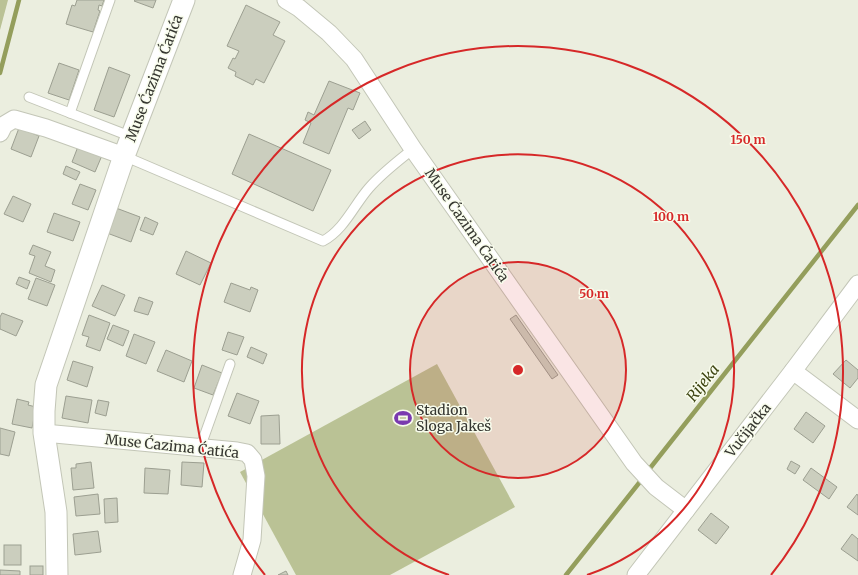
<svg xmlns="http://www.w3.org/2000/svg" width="858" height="575" font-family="Merriweather,serif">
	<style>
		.green { fill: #bac295 }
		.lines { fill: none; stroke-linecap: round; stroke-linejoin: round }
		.stream { stroke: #949e5c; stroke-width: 4.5 }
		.building { fill: #cbcebe; stroke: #9c9f91 }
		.service-casing { stroke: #c3c6b7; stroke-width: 11 }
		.minor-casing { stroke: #c3c6b7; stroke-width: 19 }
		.tertiary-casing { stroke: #c3c6b7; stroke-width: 23 }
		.service { stroke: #fff; stroke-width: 9 }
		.minor { stroke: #fff; stroke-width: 17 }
		.tertiary { stroke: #fff; stroke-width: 21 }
		.ring { fill: none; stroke: #d62828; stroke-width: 2 }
		.labels { text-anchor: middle; stroke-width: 3; stroke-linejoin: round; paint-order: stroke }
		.street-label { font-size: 14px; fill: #363731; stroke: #f8fcec }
		.poi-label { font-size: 14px; fill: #363731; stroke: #f8fcec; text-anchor: start }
		.water-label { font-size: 15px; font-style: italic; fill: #3e4512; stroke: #f8fcec }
		.centre { fill: #d62828; stroke: #f8fcec; stroke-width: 2 }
		.ring-label { font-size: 12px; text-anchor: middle; font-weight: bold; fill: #d62828; stroke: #f8fcec; stroke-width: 3; stroke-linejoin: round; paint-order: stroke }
	</style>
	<rect width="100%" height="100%" fill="#ebeedf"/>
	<g class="green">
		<polygon points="0,0 8,0 0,30"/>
		<polygon points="437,364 515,507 390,575 296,575 240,472"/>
	</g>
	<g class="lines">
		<g class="stream">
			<polyline points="0,73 19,0"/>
			<polyline points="647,472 858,205"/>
			<polyline points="566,575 643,478"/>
		</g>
	</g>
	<g class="building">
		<polygon points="77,0 104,0 102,6 99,5 98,10 100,11 93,32 66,24 72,5 75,6"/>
		<polygon points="135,0 156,0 153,8 134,1"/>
		<polygon points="246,5 280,22 273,35 285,41 264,83 256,79 253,85 235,76 236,72 228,68 233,58 235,59 239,51 227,46"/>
		<polygon points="59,63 79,70 69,100 48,93"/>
		<polygon points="109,67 130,75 114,117 94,110"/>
		<polygon points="329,81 360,93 353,110 348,108 329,154 303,143 311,123 305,120 308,112 314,115"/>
		<polygon points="365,121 371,130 359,139 352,130"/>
		<polygon points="19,128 39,136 31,157 11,149"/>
		<polygon points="249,134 331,170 313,211 232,174"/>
		<polygon points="79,144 103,153 95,172 72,162"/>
		<polygon points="66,166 80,172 76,180 63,174"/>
		<polygon points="80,184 96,190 88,210 72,204"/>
		<polygon points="13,196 31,204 23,222 4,214"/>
		<polygon points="116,208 140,217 131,242 107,233"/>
		<polygon points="54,213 80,222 73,241 47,232"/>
		<polygon points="145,217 158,223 153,235 140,230"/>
		<polygon points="33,245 51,252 45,266 55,270 51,282 29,273 35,256 29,254"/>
		<polygon points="186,251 211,263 200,285 176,274"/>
		<polygon points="19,277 30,281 27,289 16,284"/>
		<polygon points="36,278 55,285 47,306 28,299"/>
		<polygon points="231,283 250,290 251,287 258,290 250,312 224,302"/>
		<polygon points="102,285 125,295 115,316 92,306"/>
		<polygon points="139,297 153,302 148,315 134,311"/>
		<polygon points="2,313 23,321 16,336 0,329 0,317"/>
		<polygon points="89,315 110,323 100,351 86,346 89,337 82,335"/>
		<polygon points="516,315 558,375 552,379 510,319"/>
		<polygon points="113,325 129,331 123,346 107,339"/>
		<polygon points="228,332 244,337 237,355 222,350"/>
		<polygon points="134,334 155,342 146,364 126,356"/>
		<polygon points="251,347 267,354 263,364 247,357"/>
		<polygon points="166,350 192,361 184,382 157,371"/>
		<polygon points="846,360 858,370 858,378 850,388 833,374"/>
		<polygon points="73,361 93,367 87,387 67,380"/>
		<polygon points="202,365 222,373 213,395 194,388"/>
		<polygon points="237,393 259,401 250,424 228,416"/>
		<polygon points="66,396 92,400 88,423 62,418"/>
		<polygon points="17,399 29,402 28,405 36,407 32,428 12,424"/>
		<polygon points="98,400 109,402 106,416 95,413"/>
		<polygon points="806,412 825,426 813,443 794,429"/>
		<polygon points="279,415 280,444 261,444 261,416"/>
		<polygon points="0,428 15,432 9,456 0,454"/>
		<polygon points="791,461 800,466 795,474 787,469"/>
		<polygon points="91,462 94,488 73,490 71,468 76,468 76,464"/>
		<polygon points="182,462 204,463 202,487 181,485"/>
		<polygon points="145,468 170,470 168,494 144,493"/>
		<polygon points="811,468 837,487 829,499 803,480"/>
		<polygon points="98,494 100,514 76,516 74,497"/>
		<polygon points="857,494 858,496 858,515 847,507"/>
		<polygon points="117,498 118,522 105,523 104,499"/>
		<polygon points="711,513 729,527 716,544 698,530"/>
		<polygon points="98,531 101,552 75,555 73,534"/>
		<polygon points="852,534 858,539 858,561 841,549"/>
		<rect x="4" y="545" width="17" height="20"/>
		<rect x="30" y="566" width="13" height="9"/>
		<polygon points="0,570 20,571 20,575 0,575"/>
		<polygon points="286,571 288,575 278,575"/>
	</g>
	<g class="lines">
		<g class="service-casing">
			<g id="service">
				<polyline points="29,97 70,113 132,137"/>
				<polyline points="70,113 110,0"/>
				<path d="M124,156L323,241C344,230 354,205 369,188C382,173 398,161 413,149"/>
				<polyline points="200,448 230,364"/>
			</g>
		</g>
		<g class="minor-casing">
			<g id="minor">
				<polyline points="286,0 299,8 329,33 354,59 413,149 634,463 656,487 686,510"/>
				<polyline points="0,133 4,125 14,119 46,128 124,156"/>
				<polyline points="793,371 858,420"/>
				<polyline points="44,433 237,451 247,453 253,460 256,476 252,540 242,575"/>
				<polyline points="636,575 793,371 858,284"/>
			</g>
		</g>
		<g class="tertiary-casing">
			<polyline id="tertiary" points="57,575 56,512 44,433 44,411 46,385 124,156 184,0"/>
		</g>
		<use href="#service" class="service"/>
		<use href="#minor" class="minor"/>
		<use href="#tertiary" class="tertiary"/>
	</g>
	<circle cx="518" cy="370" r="108" fill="#d62828" fill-opacity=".12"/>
	<g class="ring">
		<circle cx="518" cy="370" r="108"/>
		<path d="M449 575A216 216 0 1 1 587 575"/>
		<path d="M265 575A325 325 0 1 1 771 575"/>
	</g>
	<defs>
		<g id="stadium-bare" transform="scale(1.38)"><path d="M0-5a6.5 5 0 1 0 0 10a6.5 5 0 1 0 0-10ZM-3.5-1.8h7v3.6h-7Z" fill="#7a3aaf" stroke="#f8fcec" stroke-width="2.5" paint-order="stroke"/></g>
	</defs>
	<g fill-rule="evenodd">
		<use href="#stadium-bare" x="403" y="418"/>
	</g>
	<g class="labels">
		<g class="street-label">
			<text transform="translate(154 78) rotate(-69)" y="5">Muse Ćazima Ćatića</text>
			<text transform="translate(467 225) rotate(55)" y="5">Muse Ćazima Ćatića</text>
			<text transform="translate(748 430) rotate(-52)" y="5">Vučijačka</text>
			<text transform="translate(172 446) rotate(6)" y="5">Muse Ćazima Ćatića</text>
		</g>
		<g class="poi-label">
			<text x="416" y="415">Stadion<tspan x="416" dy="16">Sloga Jakeš</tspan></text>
		</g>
		<g class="water-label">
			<text transform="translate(703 383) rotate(-52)" y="5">Rijeka</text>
		</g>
	</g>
	<circle cx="518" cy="370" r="6" class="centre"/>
	<g class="ring-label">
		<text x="748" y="144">150 m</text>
		<text x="671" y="221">100 m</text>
		<text x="594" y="298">50 m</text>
	</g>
</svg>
